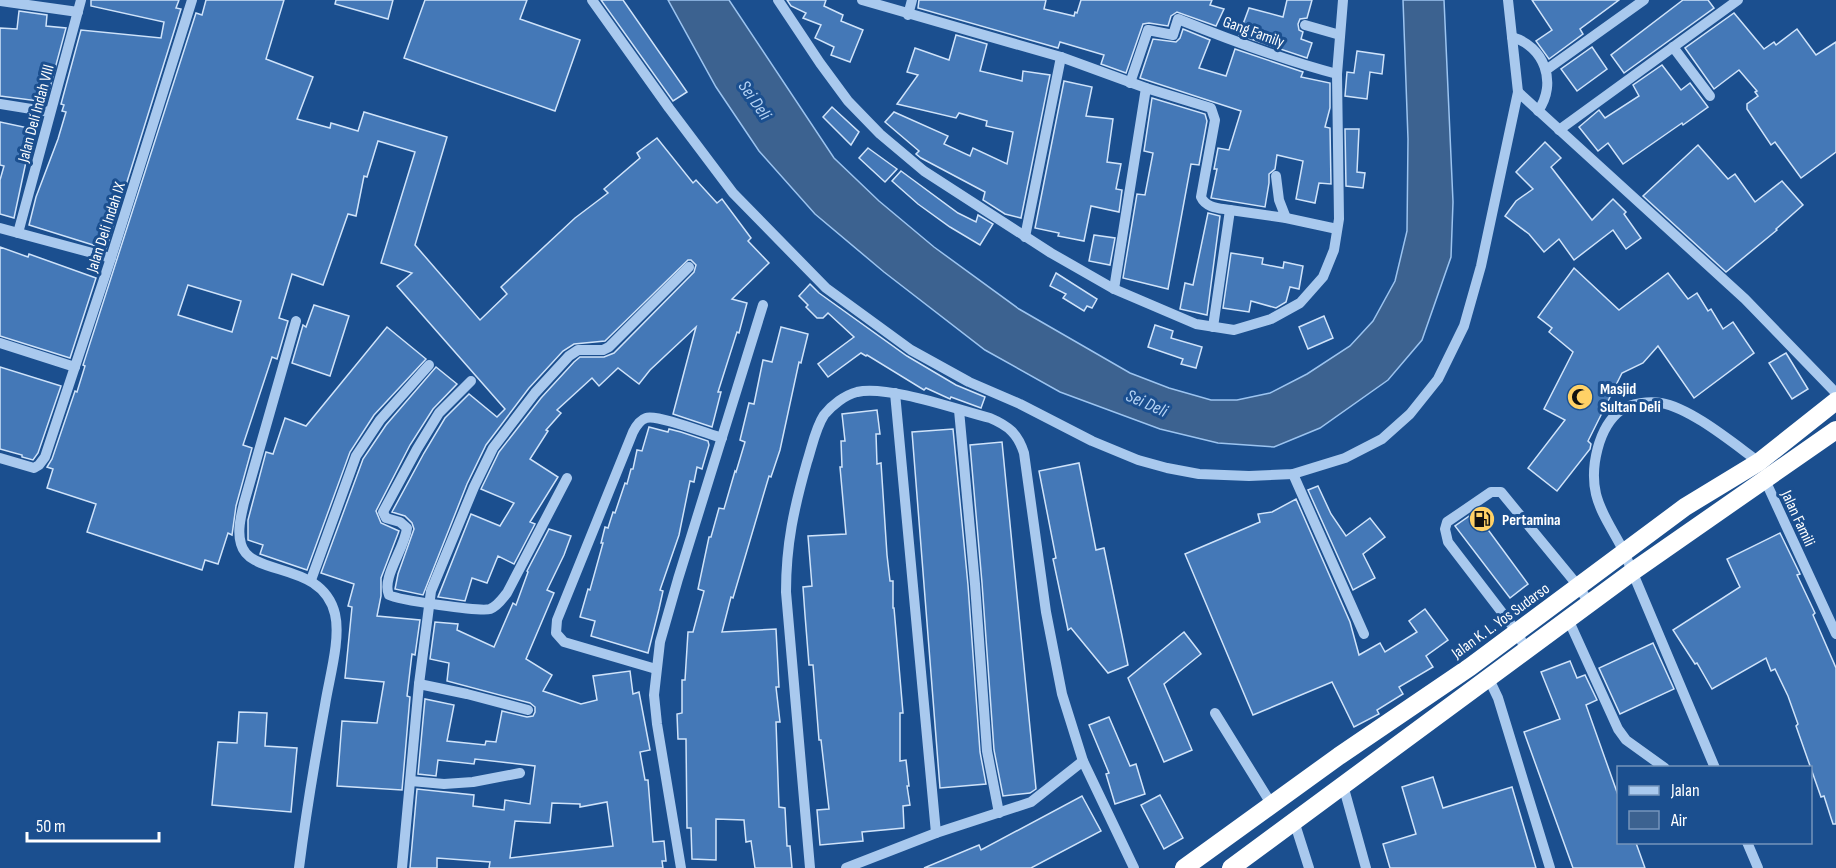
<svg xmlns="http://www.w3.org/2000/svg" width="1836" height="868" font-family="'Sofia Sans Condensed',sans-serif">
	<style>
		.water { fill: #3c6290; stroke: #9cc4f0; stroke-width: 1.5 }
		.building { fill: #4478b7; stroke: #cfe3fa; stroke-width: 1.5; fill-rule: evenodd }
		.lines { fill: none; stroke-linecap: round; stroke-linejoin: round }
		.minor { stroke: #a9c9ee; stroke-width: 10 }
		.highway { stroke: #fff; stroke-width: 18 }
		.labels { text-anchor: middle; stroke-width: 6; stroke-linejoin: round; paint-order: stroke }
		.street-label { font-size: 16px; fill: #fff; stroke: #1b4f8f }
		.poi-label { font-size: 16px; font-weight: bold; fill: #fff; stroke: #1b4f8f; text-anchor: start }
		.water-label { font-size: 18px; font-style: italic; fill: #b5d3f5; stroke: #1b4f8f }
	</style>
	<rect width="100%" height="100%" fill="#1b4f8f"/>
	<polygon class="water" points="668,0 729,0 834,158 879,201 934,247 1019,309 1130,373 1169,388 1211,400 1237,400 1270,393 1307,374 1350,346 1373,321 1395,281 1407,231 1408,139 1403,0 1444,0 1453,202 1451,257 1422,340 1388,380 1320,428 1274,447 1218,443 1160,429 1060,392 985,350 884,272 815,214 759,151 716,87"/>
	<g class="building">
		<polygon points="91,0 179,0 176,8 181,9 106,249 29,225 36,197 58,139 66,112 62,111 64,105 61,104 81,30 161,38 164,22 91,6"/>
		<path d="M206,0H284L266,59L313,77L297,119L330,128L331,123L358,131L364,112L447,137L415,245L480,320L507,294L501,287L575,218L608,193L604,189L640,158L637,153L657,138L693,183L696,180L717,203L722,199L751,238L748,241L769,263L732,299L747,303L739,333L737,332L718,392H721L712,427L673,414L696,327L650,370L639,384L618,368L599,386L592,378L557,410L561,413L546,430L548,431L530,459L558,477L530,522L535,524L514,564L498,556L487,583L472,578L465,601L438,597L471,514L500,526L514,503L481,489L499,452L541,398L574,362L580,357H604L614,353L694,272L696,265L691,260H688L605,341L574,344L563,351L529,388L486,445L467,484L423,595L395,589L398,574L414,529L412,523L405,516L392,512L424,453L445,418L469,394L497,417L505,409L397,286L412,273L381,263L415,152L378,141L367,177L364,176L356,216L348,214L323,285L292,274L279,318L288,321L277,359L272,357L243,445L252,448L236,506L232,535L228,533L218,564L205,560L202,570L87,532L96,504L47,488L53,469L47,467L52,459L75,391L77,392L85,366L83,365L196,13L202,15ZM188,285L241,301L232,332L178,315Z"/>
		<polygon points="336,0 393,0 388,19 335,4"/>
		<polygon points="425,0 527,0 520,19 580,40 555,111 404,58"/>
		<polygon points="601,0 623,0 687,92 673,101"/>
		<polygon points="787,0 826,0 824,6 843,15 841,21 863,30 850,62 831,55 834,47 815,38 821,25 803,18 806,13 791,6"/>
		<polygon points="919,0 1046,0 1044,9 1074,16 1075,12 1077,13 1081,0 1212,0 1210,5 1224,9 1216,26 1177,12 1171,16 1168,26 1149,23 1143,24 1126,73 1101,64 1104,55 1060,42 1058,48 918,8"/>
		<polygon points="1287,0 1312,0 1307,18 1300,19 1298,24 1299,30 1303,32 1301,39 1312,43 1307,58 1239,35 1249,8 1283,17"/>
		<polygon points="1532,0 1619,0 1580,29 1583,34 1549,59 1536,41 1552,30"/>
		<polygon points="1683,0 1708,0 1714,8 1624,73 1611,55"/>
		<polygon points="19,11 47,15 46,26 66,28 46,102 0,96 0,28 17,29"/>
		<polygon points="1734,13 1764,49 1774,42 1776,45 1797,29 1816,55 1836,42 1836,152 1801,178 1775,142 1771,145 1747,109 1747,104 1758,96 1755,92 1757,91 1739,70 1714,89 1685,48"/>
		<polygon points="1183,29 1210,40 1199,68 1226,76 1235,49 1303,72 1301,77 1330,83 1330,108 1325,127 1330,128 1331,184 1319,183 1315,203 1296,199 1303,161 1277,155 1275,169 1269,174 1269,183 1265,207 1211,198 1217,169 1214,169 1218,148 1229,150 1241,111 1140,78 1153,39 1176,42 1180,38"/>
		<polygon points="956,35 987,44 980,71 1022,81 1023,71 1050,75 1021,218 1005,214 983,200 985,192 921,158 916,154 919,151 885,122 894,112 948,136 944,144 970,156 973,148 1007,164 1013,132 986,126 987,121 959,113 956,118 897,104 918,75 907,72 915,48 949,60"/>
		<polygon points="1592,47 1607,69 1577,91 1561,69"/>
		<polygon points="1357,51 1384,55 1382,74 1370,72 1367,99 1345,96 1347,72 1354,73"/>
		<polygon points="1662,65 1681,90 1690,83 1708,107 1683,125 1682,123 1623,164 1608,143 1598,151 1579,127 1599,110 1605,118 1639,96 1633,85"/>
		<polygon points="1064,81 1092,87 1086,116 1113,119 1107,162 1121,164 1116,189 1122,190 1119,212 1091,206 1084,241 1058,236 1059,233 1035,228"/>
		<polygon points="1152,98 1205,114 1207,121 1199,165 1191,164 1168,289 1123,278 1137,194 1145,195 1153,153 1144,151"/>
		<polygon points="832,107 859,132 851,145 823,117"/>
		<polygon points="0,122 33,129 14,218 0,214 0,180 4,166 0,165"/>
		<polygon points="1345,129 1359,129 1357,172 1365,173 1363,188 1346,186"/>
		<polygon points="1545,142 1561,158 1551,167 1592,220 1613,199 1626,212 1624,214 1641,238 1626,249 1613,230 1574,260 1559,239 1544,252 1529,234 1505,216 1516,201 1533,189 1516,172"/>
		<polygon points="1698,145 1728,179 1735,174 1755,202 1782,181 1803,205 1776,229 1777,230 1726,272 1643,196"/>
		<polygon points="868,148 897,169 885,182 859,158"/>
		<polygon points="901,171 958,213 976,222 978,215 993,224 980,245 950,227 918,204 892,181"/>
		<polygon points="1208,213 1220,216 1207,315 1180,309 1185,283 1193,285"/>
		<polygon points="1094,235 1115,238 1110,265 1089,261"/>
		<polygon points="0,247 28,257 29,254 96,278 70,358 0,336"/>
		<polygon points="1231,253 1263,258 1262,264 1283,268 1284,262 1303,266 1299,289 1290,287 1286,302 1276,308 1251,301 1249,312 1223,308"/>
		<polygon points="1574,268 1619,310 1668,273 1688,299 1697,293 1708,311 1711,309 1723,329 1733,322 1754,353 1694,398 1658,346 1643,363 1622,373 1588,441 1591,444 1590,449 1557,491 1528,468 1565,420 1544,409 1573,352 1549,332 1552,328 1538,317"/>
		<polygon points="1056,273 1097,299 1092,308 1087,306 1084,311 1063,298 1066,294 1050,286"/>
		<polygon points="810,284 819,293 907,356 956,385 985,397 981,408 951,397 950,399 926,388 924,390 867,355 866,356 861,353 828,377 818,364 854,337 828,313 823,318 817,318 806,307 808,305 799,296"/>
		<polygon points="314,305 349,316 330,376 292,363 303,325 306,327"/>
		<polygon points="1324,316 1333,338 1308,349 1299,327"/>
		<polygon points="1155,325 1173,331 1171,338 1202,347 1196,368 1181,364 1183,359 1148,347"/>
		<polygon points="387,327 426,359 374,415 350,452 307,570 260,554 263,545 248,540 248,520 266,452 273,454 285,418 306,426"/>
		<polygon points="781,327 808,334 801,363 799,362 780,450 771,477 769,476 733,598 731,597 722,632 776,629 779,687 776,687 780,722 776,722 779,807 785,808 787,846 790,846 792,868 755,868 751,841 746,842 744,820 716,819 716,860 692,859 691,828 687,828 686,739 678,739 677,714 682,713 682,680 685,680 688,632 693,632 704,591 698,589 709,537 711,537 719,508 724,509 735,471 736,472 745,442 740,440 749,403 754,404 763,360 772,362"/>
		<polygon points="1786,353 1808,389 1792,399 1769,363"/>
		<polygon points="0,367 61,386 38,453 33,460 22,457 22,455 0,449"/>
		<polygon points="436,367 457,384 433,409 410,445 376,511 381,523 399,531 381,578 381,596 377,616 420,620 415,655 412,654 407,696 410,697 402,790 337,786 342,721 377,723 384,682 345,678 352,607 348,606 354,584 321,573 363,459 386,425"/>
		<polygon points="877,410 880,434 876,434 877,464 881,463 887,555 890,581 893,581 893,608 894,608 903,713 900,713 900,761 906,760 909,786 907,786 910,805 903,806 904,828 862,832 863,841 820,845 817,810 829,809 821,740 819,740 813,665 809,665 805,615 803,587 812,586 808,536 846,534 840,467 842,467 841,441 845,441 842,414"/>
		<polygon points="649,427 668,432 669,429 681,432 708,441 709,445 702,469 697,467 694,482 690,481 679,535 660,590 663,591 659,609 648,653 591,636 595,621 580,617 588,589 590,590 603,543 601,543 605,527 608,528 613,512 615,513 625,483 627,484 631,469 633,469 637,450 642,451"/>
		<polygon points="953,429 968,585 980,752 986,784 940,788 912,432"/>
		<polygon points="1002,442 1036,789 1030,793 1003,796 994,750 982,583 970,445"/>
		<polygon points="1079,463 1096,550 1104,548 1128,665 1108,673 1071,628 1068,630 1053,559 1056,558 1039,471"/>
		<polygon points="1318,486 1331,514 1346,536 1370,518 1385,537 1363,554 1375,578 1353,590 1308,490"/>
		<polygon points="1296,499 1350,622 1359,655 1380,643 1385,652 1417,632 1409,621 1425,609 1448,640 1426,656 1433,667 1399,687 1403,694 1377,710 1379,714 1354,727 1332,682 1253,715 1185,554 1260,522 1258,514 1272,512"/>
		<polygon points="1475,512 1528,584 1510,598 1455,526"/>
		<path d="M549,529L571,536L564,555L547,590L554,593L526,659L552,675L543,691L581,704L597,700L593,676L630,671L633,694L639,692L650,750L640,752L645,780H648L653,842L664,841L666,861H662L663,868H489L490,862L437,858V868H410L417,789L474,795L473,806L504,810L505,800L530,804L535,766L475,759L474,764L438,760L436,776L418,774L425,699L454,705L447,741L485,745L486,741L496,742L502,711L527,717L533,716L535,712V707L530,703L447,681L449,663L430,659L435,622L458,624L457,630L494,647L513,603L516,605L528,572L527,571ZM607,802L613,846L510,858L515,821L550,823L552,803L580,804V807Z"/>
		<polygon points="1780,533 1800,574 1797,575 1815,613 1813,615 1836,668 1836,824 1833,824 1824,796 1821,797 1796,726 1798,724 1788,696 1775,669 1771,671 1766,658 1712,689 1697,663 1695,664 1673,630 1740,587 1727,559"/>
		<polygon points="1184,632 1201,654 1164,684 1192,750 1164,762 1128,678"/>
		<polygon points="1653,643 1674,689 1620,714 1599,668"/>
		<polygon points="1570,661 1577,678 1585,675 1597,700 1586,705 1618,795 1618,843 1636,843 1645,868 1573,868 1524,732 1560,719 1541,672"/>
		<polygon points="239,712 267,713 265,746 297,748 291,812 212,805 218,742 237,743"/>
		<polygon points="1109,717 1130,766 1136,764 1145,794 1115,804 1106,774 1109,773 1089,725"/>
		<polygon points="1433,777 1443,808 1512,787 1536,868 1390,868 1383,844 1416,834 1402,787"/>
		<polygon points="1160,795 1183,838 1164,849 1141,805"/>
		<polygon points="1082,796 1101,831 1031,868 924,868 979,845 981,850"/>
	</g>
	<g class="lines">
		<g class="minor">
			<polyline points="592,0 669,108 733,193 826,288 911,350 969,382 1020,404 1092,441 1138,460 1167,468 1199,474 1249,476 1293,474 1345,458 1382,439 1410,414 1438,379 1464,326 1481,266 1518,92 1508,0"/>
			<polyline points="778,0 820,63 848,101 880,134 924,171 1051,253 1114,289 1196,324 1234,330 1271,319 1300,303 1323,277 1334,250 1339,219 1337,74 1343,0"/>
			<path d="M862,0L1061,57L1146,88L1211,108L1215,120L1201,197C1206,208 1219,208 1230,210"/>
			<polyline points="0,1 78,12"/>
			<polyline points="908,15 912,0"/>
			<polyline points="1305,25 1340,35"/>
			<path d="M1512,37C1544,46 1558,83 1538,111"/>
			<polyline points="1673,47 1710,96"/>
			<polyline points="1546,70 1644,0"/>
			<path d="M1130,83L1148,30L1173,35L1178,19C1230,40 1283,60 1337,74"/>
			<polyline points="1518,92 1745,299 1836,393"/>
			<polyline points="0,104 50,112"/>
			<polyline points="1559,130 1738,0"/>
			<polyline points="1276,176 1279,200 1286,218"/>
			<polyline points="0,228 111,258"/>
			<polyline points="18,233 81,0"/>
			<polyline points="1025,237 1061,57"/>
			<polyline points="1114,289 1146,88"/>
			<path d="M296,321L244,503C241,516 237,531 241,544C250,578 322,560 335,614C341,639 329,679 325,705C315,759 306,813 299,868"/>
			<polyline points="1213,327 1230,210 1286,218 1337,229"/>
			<polyline points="0,343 75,367"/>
			<path d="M471,381L439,413L417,449L383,512L386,518L400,522L407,528C405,548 381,578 389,595C398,600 481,612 490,609C498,606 502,599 507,593L567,478"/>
			<polyline points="895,393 936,833"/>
			<polyline points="959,410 975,584 987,751 999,813"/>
			<polyline points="0,458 34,468 39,465 45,457 111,258 192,0"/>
			<polyline points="1293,474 1364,634"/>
			<polyline points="1765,480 1836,634"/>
			<polyline points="311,580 356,456 380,420 429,365"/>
			<polyline points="1568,619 1618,729 1626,740 1665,768"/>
			<polyline points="1526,650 1517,632 1448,542 1445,529 1447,522 1491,492 1501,492 1579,587 1589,603"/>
			<path d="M656,669L564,642L556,633L557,620L633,432C636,426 640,420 646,418C657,414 708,434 722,438"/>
			<polyline points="1488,677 1498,698 1550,868"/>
			<polyline points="419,684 467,694 528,710"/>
			<polyline points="1215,713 1272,805"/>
			<path d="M1715,768L1624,552C1615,533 1601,515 1596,494C1590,468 1598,427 1621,410C1631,403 1649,401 1661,403C1691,408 1734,444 1759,462"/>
			<polyline points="411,781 444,784 473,782 520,773"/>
			<polyline points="1343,785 1366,868"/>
			<polyline points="1294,821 1309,868"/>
			<polyline points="1747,842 1758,868"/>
			<polyline points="402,868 419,684 431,591 474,487 493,448 535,393 569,356 578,350 603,350 609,347 689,267"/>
			<polyline points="681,868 657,724 654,695 660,642 678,579 763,305"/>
			<path d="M810,868L786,592C786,544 794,508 807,462C812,447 815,429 824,415C832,405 845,395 857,392C888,385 958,410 990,418C1009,426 1018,434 1024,453L1046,612L1062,694L1083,761L1134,868"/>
			<polyline points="846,868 936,833 1031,802 1083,761"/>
		</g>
		<g class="highway">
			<polyline points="1184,868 1339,756 1470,667 1685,507 1759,462 1836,401"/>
			<polyline points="1231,868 1632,572 1836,430"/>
		</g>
	</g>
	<defs>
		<g id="mosque-disc" transform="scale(1.35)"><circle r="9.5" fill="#ffd166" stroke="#1b4f8f"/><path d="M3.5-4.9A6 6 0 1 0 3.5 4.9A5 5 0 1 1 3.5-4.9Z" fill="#111"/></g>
		<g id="fuel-disc" transform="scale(1.35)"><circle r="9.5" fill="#ffd166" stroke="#1b4f8f"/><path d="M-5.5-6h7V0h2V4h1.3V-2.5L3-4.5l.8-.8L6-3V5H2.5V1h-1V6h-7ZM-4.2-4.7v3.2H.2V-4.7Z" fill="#111"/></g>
	</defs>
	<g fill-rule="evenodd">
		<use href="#mosque-disc" x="1580" y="397"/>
		<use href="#fuel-disc" x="1482" y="519"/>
	</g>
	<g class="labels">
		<g class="street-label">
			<text transform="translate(1254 31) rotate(20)" y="6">Gang Family</text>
			<text transform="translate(35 113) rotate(-75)" y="6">Jalan Deli Indah VIII</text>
			<text transform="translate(105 227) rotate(-72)" y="6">Jalan Deli Indah IX</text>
			<text transform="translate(1799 518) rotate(65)" y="6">Jalan Famili</text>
			<text transform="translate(1500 620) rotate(-36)" y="6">Jalan K. L. Yos Sudarso</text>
		</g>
		<g class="poi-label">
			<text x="1600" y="394">Masjid<tspan x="1600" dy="18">Sultan Deli</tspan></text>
			<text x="1502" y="525">Pertamina</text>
		</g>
		<g class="water-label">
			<text transform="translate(755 100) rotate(55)" y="6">Sei Deli</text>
			<text transform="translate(1147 403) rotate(24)" y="6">Sei Deli</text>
		</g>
	</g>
	<rect x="1617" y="766" width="195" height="78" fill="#1b4f8f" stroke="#7695bc" stroke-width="1.5"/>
	<rect x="1629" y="786" width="30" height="9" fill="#a9c9ee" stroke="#7695bc" stroke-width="1.5"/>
	<text x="1671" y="796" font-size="18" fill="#ffffff">Jalan</text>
	<rect x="1629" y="811" width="30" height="18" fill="#3c6290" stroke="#7695bc" stroke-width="1.5"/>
	<text x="1671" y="826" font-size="18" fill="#ffffff">Air</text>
	<path d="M27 832v9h132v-9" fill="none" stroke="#ffffff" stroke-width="3"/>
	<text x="36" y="832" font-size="18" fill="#ffffff" stroke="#1b4f8f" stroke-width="4.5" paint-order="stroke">50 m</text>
</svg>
